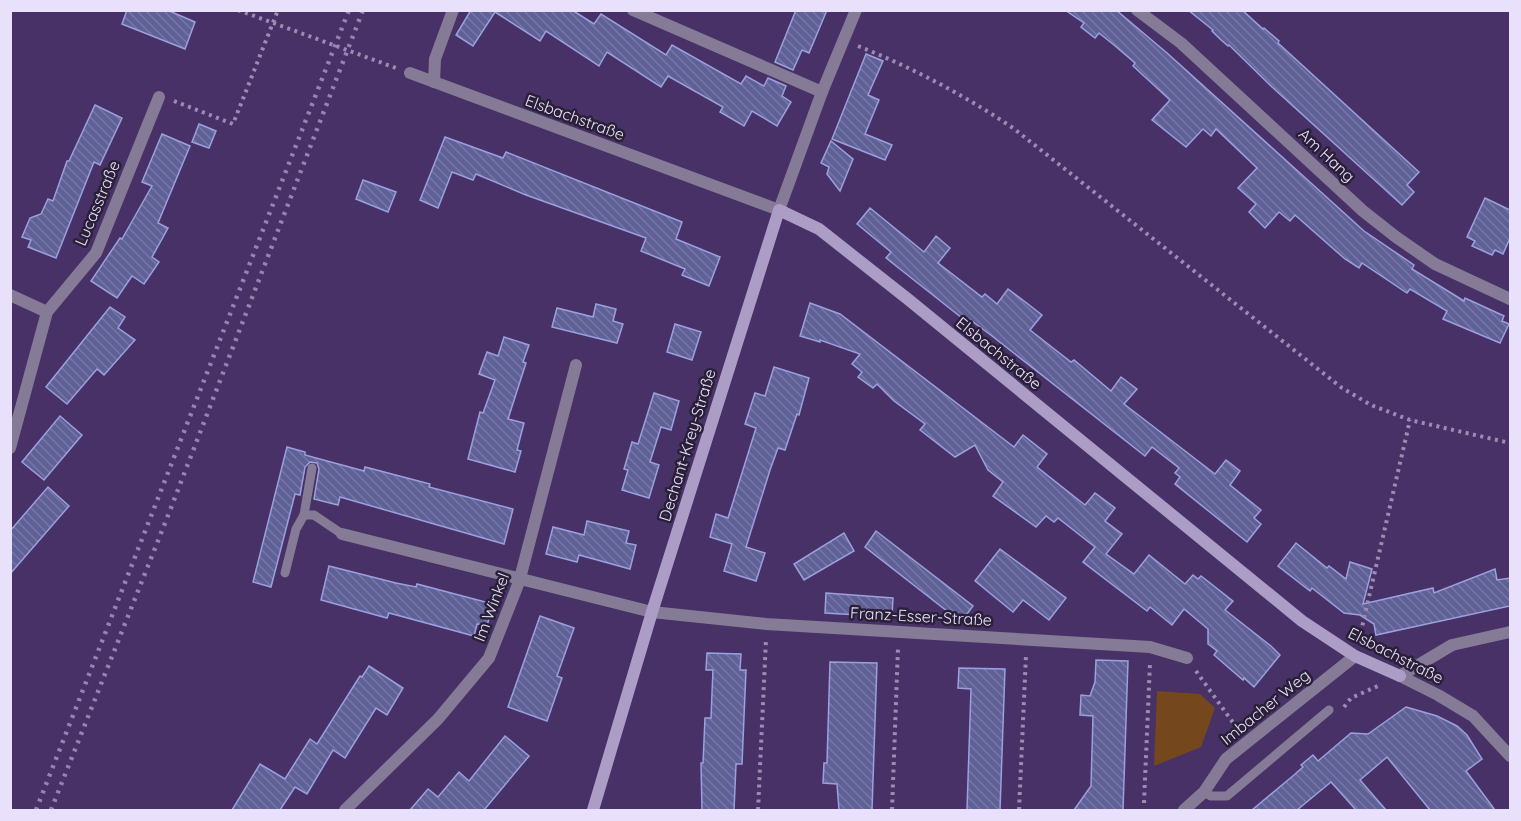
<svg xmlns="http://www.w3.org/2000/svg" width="1521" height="821" font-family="Quicksand,sans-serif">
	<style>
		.green { fill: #74471d }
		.building { fill: url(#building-back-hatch); stroke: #9ca0df; stroke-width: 1.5 }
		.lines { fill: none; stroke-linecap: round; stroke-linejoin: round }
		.path { stroke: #9c8cb4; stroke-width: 4; stroke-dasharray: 3 4.5; stroke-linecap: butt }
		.lane { stroke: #857b96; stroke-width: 9 }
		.street { stroke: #857b96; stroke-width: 12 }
		.secondary { stroke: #ac9dc7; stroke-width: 12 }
		.rail { stroke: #9485ae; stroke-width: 4.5; stroke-dasharray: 3 6; stroke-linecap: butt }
		.labels { text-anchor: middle; stroke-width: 5; stroke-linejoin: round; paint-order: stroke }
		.street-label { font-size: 16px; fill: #e9e0fb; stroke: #292038 }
	</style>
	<defs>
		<pattern id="building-back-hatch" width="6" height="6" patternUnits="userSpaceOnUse" patternTransform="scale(1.5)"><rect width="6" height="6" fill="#5f6196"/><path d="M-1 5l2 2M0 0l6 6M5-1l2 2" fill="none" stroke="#7677a6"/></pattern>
	</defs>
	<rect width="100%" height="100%" fill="#473167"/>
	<polygon class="green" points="1157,691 1200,694 1215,708 1201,747 1154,766"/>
	<g class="building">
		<polygon points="127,10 167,10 195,22 185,49 122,24"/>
		<polygon points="471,10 572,10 594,24 601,14 666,55 672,45 741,84 746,76 764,86 768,78 786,86 782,96 791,102 777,126 752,111 744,126 720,112 723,107 668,76 661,87 607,52 599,66 546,31 540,41 495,12 473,46 456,35"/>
		<polygon points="796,10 827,10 809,53 802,50 793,70 775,62"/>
		<polygon points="1065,10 1116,10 1167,53 1364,231 1414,265 1412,269 1464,301 1465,298 1504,316 1502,321 1509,324 1500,343 1443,319 1447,311 1410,289 1407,293 1362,263 1359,268 1345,259 1295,215 1290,221 1279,212 1265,228 1249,212 1256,204 1238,188 1257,168 1216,129 1211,136 1203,129 1186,147 1152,120 1170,100 1133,66 1135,63 1114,45 1099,33 1095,38 1081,27 1084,23"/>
		<polygon points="1188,10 1242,10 1263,29 1264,28 1279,41 1278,43 1419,172 1407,185 1414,192 1402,205 1272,87 1229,45 1228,46 1220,39 1212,31 1213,30"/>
		<polygon points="866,54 883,61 868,95 879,100 865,134 892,145 885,160 832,139"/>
		<polygon points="95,105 122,118 100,165 94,162 56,258 28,247 31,240 22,237 30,218 41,214 48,199 53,201 67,161 69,161"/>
		<polygon points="199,124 216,131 209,148 192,142"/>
		<polygon points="162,134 190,146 158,223 168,228 152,257 159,262 144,284 132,276 117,298 91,281 120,238 122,239 152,186 142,182"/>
		<polygon points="445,137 503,158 506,152 682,222 676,239 720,257 709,286 682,275 685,269 641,251 646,238 526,195 476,174 473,180 452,172 438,208 420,200"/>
		<polygon points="831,141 853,159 840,191 827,174 829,167 821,163"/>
		<polygon points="363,180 396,192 388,212 356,199"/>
		<polygon points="1485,198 1510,210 1510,238 1503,254 1495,250 1492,255 1472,246 1475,241 1467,237"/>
		<polygon points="870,208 924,252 936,236 950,248 938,263 982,297 985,294 997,304 1008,289 1028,304 1042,315 1030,330 1071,362 1074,360 1111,391 1121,377 1137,389 1124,404 1215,474 1226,460 1240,471 1230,485 1261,510 1254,518 1261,524 1247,542 1175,484 1180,477 1175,473 1179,468 1152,447 1145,456 992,336 969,319 967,322 886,258 891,252 857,224"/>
		<polygon points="810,303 840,314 1014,447 1023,435 1047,454 1037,467 1085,505 1095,493 1115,508 1105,521 1122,534 1106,554 1134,574 1149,555 1185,584 1193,575 1198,579 1201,576 1233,601 1225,610 1271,646 1280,655 1254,687 1244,678 1243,680 1214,655 1217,651 1208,644 1208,629 1184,609 1172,625 1150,607 1147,611 1083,562 1095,547 1058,518 1054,522 1046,516 1036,527 993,496 1003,482 988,470 975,445 955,457 920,430 925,424 894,401 877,384 873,388 858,377 862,372 852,364 860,354 820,340 820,342 800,336"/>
		<polygon points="596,304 616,309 613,321 623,324 617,343 552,327 557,308 593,317"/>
		<polygon points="110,307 125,317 118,328 135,340 104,375 97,369 67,404 46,387"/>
		<polygon points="675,324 701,332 692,360 667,352"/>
		<polygon points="504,337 529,345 523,362 526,363 508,419 524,423 517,450 521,451 515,472 468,459 480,412 483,413 495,380 479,374 487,352 498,356"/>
		<polygon points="774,367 809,378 799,415 797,414 785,450 778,448 770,470 746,547 765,553 756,581 724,571 732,544 710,537 716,514 728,518 756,428 745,424 755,393 765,396"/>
		<polygon points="654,393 679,401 671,430 661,427 650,462 659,465 649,498 622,490 628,470 624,469 632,442 638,444"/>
		<polygon points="60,416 82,435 44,480 22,462"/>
		<polygon points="287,447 305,452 305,455 364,471 365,467 430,484 429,487 513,509 504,544 340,497 338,505 314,499 319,469 317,463 310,462 305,467 300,495 295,494 271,587 253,582"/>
		<polygon points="48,487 69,506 10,574 10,531"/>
		<polygon points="587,521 629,531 626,543 636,545 630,569 579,555 577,562 546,554 553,527 584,535"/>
		<polygon points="876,531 973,606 961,622 865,547"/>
		<polygon points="844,533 854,551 804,580 794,564"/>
		<polygon points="1296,543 1327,568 1329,566 1346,579 1350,562 1372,569 1363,604 1433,588 1434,593 1495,569 1497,580 1510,578 1510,606 1376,635 1374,624 1360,615 1344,613 1312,588 1310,591 1278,566"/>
		<polygon points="1000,549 1066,598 1049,620 1023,600 1013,612 975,581"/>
		<polygon points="329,566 396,583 416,587 417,584 493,604 487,626 477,624 474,636 389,613 387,618 321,600"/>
		<polygon points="826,593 893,598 892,617 825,613"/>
		<polygon points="540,616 574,628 557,676 562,678 547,721 508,707"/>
		<polygon points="707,653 741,654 740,670 746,670 742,764 736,764 734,810 702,810 701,763 703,763 705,718 711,718 712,693 713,670 706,670"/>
		<polygon points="1096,660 1128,661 1123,810 1074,810 1091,786 1093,716 1080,715 1081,695 1090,696 1095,682"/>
		<polygon points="830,662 877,663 872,810 839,810 837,784 823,783 824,763 827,763"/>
		<polygon points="369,666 403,688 387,715 376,708 345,758 333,750 307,794 295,787 280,810 232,810 260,764 285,779 310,739 317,744 360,676 362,677"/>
		<polygon points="959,668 1005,669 1000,810 967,810 971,689 958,688"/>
		<polygon points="1406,707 1437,716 1457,726 1467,735 1482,759 1466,771 1495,810 1430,810 1387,757 1360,780 1386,810 1356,810 1331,782 1297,810 1252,810 1294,775 1303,767 1301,765 1313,755 1318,761 1351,733 1368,734"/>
		<polygon points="505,736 529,756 484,810 410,810 428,789 438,797 459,772 469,781"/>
	</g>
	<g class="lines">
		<g class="path">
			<polyline points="238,10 396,68"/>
			<path d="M858,46C913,68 964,95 1013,128L1342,388L1371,405L1410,420L1510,443"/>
			<polyline points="174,101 233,124 278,10"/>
			<polyline points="1359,640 1410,420"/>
			<polyline points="1196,671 1239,731"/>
			<polyline points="1344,707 1351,698 1380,685"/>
			<polyline points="1144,803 1150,663"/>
			<polyline points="758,810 766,639"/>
			<polyline points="892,810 898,648"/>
			<polyline points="1019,810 1026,655"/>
		</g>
		<g class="lane">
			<polyline points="304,515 312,468"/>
			<polyline points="285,573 296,529 304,515 314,515 342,534"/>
			<polyline points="1204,792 1211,796 1227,796 1329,710"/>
		</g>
		<g class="street">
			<polyline points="633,10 822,92"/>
			<polyline points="1137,10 1181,43 1363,211 1396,237 1435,264 1510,299"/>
			<polyline points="410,73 779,210 822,92 856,10"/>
			<polyline points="434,82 435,59 453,10"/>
			<polyline points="10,295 47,312"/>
			<polyline points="10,448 47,312 96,253 159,97"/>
			<polyline points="342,534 652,612 766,624 1150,647 1187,658"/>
			<polyline points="1400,676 1438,695 1473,716 1510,756"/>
			<polyline points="1400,676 1452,645 1510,632"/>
			<polyline points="345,810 438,719 489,658 519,582 576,365"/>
			<polyline points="1184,810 1204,792 1226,759 1355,656"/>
		</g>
		<polyline class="secondary" points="593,810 652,612 779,210 819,229 909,300 1302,621 1355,656 1400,676"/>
		<g class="rail">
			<polyline points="36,810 349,10"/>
			<polyline points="51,810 169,513 363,10"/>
		</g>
	</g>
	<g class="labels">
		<g class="street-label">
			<text transform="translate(575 117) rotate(20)" y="6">Elsbachstraße</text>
			<text transform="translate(1327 155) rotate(43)" y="6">Am Hang</text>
			<text transform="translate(97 203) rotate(-67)" y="6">Lucasstraße</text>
			<text transform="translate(999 353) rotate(39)" y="6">Elsbachstraße</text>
			<text transform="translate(687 445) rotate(-73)" y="6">Dechant-Krey-Straße</text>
			<text transform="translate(491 607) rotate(-69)" y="6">Im Winkel</text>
			<text transform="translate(921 616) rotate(3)" y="6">Franz-Esser-Straße</text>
			<text transform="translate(1396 655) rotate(27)" y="6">Elsbachstraße</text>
			<text transform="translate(1265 707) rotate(-39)" y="6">Imbacher Weg</text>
		</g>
	</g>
	<rect width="1521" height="821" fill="none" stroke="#e9e0fb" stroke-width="24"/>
</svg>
